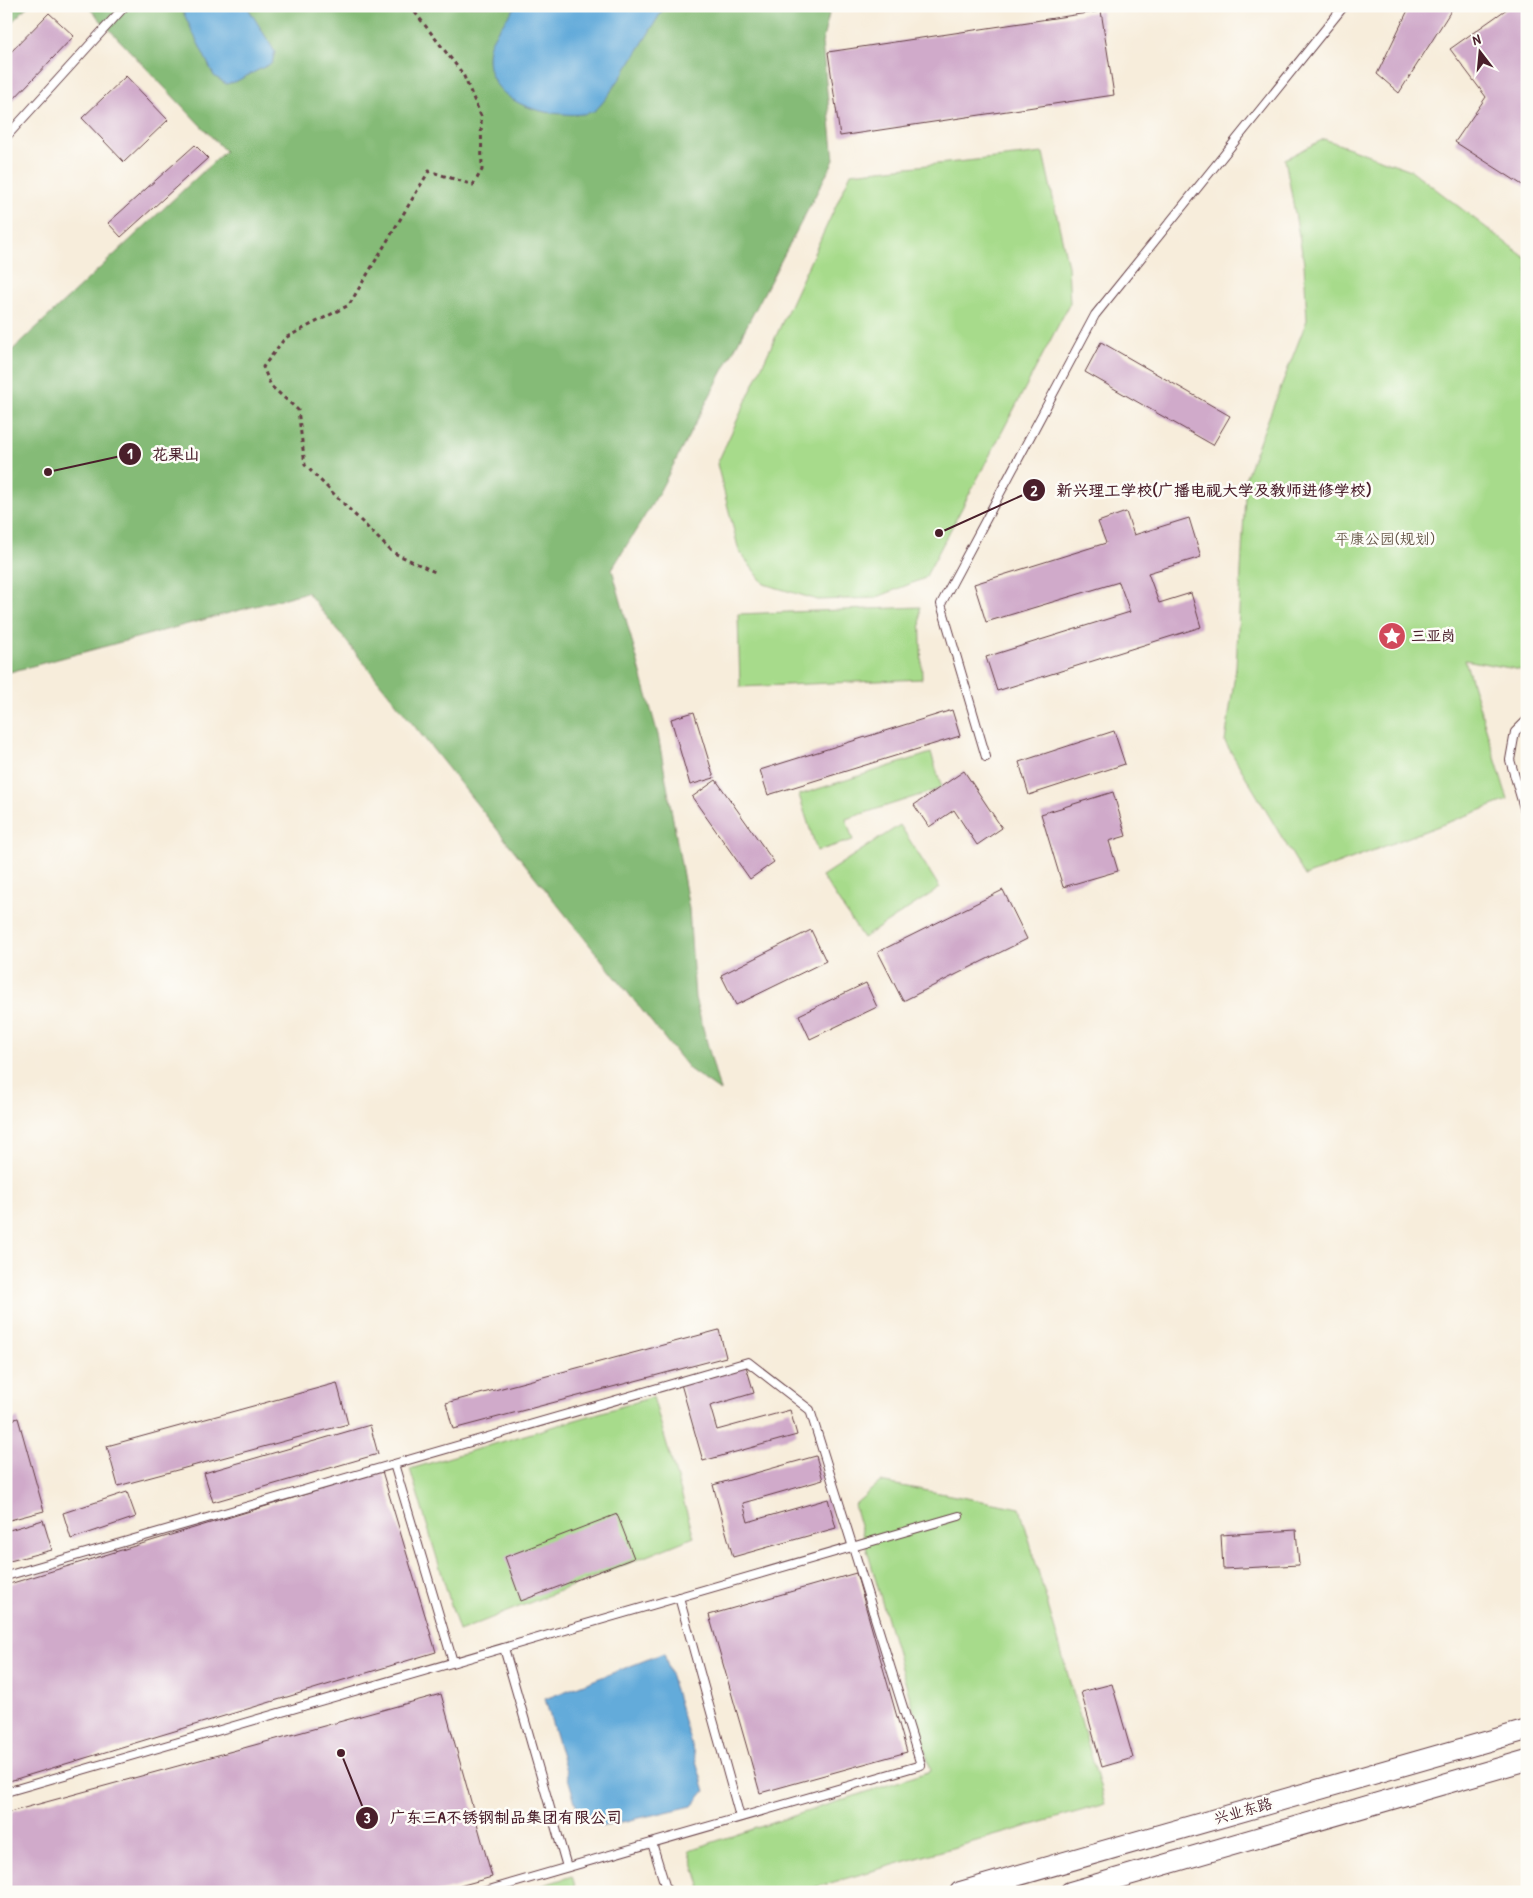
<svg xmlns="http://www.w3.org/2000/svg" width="1533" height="1898" font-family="'Patrick Hand','LXGW WenKai TC',sans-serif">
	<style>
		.green { fill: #a7db8b; stroke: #787d5b }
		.forest { fill: #85bb77; stroke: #686d51 }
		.water { fill: #63abda; stroke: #566582 }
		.building { fill: #d0aaca }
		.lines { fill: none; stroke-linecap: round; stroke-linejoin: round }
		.service-casing { stroke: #643e45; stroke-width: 10 }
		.tertiary-casing { stroke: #643e45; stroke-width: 22 }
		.path { stroke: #643e45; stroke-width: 3; stroke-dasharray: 4 4; stroke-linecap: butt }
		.service { stroke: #fff; stroke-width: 8 }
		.tertiary { stroke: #fff; stroke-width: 20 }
		.labels { text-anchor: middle; stroke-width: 5; stroke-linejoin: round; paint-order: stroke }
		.park-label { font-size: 15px; fill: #665748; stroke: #fdfcf7 }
		.poi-label { font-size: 15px; font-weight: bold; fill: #4a1f2b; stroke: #fdfcf7; text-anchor: start }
		.street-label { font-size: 15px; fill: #4a1f2b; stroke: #fdfcf7 }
		.leader { fill: none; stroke: #4a1f2b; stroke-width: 2 }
		.callout-dot { fill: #4a1f2b; stroke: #fdfcf7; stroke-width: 2 }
		.mark-label { font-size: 15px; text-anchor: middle; font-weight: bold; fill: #fff }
		.callout-label { font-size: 16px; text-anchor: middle; font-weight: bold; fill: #4a1f2b; stroke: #fdfcf7; stroke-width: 5; stroke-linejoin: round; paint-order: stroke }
	</style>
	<rect width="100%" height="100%" fill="#fdfcf7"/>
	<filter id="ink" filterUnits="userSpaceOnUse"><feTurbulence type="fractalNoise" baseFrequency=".02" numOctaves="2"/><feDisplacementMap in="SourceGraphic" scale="10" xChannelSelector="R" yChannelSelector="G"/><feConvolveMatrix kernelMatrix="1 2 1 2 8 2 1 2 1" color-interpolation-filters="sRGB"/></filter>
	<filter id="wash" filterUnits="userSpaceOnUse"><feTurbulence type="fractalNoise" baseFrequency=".0096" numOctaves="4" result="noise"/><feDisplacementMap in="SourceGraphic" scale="20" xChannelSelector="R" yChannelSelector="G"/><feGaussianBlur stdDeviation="1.12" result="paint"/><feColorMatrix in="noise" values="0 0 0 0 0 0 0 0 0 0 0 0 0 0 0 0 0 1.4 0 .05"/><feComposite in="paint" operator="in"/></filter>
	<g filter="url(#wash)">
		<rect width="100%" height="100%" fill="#f7eddb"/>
		<g class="green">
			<polygon points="1324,139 1411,170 1527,259 1527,671 1465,660 1508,800 1305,876 1225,742 1236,667 1246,476 1307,320 1304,263 1285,159"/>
			<polygon points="1043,153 1068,266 1070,303 925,578 875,598 818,600 764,584 739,551 717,464 851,173"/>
			<polygon points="920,607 922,679 740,687 738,614"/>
			<polygon points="931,753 942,788 846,819 853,840 817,851 799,795"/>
			<polygon points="900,825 940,888 863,938 822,876"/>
			<polygon points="653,1397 694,1537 459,1631 410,1469"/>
			<polygon points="880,1482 1020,1508 1105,1804 799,1892 702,1892 689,1850 931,1771 854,1505"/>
			<polygon points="572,1876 577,1892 522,1892"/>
		</g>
		<g class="forest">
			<polygon points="6,6 28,6 6,28"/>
			<polygon points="87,6 831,6 822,43 834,160 657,496 612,569 658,735 689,909 695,998 720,1091 689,1069 307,592 6,673 6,356 225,151"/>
		</g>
		<g class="water">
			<polygon points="180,6 247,6 275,52 272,63 235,82 226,84 214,76"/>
			<path d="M516,6H665C654,24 607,104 594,111C586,115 572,115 564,114C527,113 481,93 489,48C490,38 509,16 516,6Z"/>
			<polygon points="664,1653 705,1791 692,1806 600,1827 578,1812 545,1699"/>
		</g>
		<g id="blocks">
			<g class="building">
				<polygon points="1410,6 1454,6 1399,93 1377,74"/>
				<polygon points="1511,6 1527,6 1527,188 1455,142 1486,97 1450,49"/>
				<polygon points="1101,11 1114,95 840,136 828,52"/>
				<polygon points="49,13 74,36 10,103 6,99 6,57"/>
				<polygon points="126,76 168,120 124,162 82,118"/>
				<polygon points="195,145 208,158 121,237 108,223"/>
				<polygon points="1101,342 1230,416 1213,445 1085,372"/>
				<polygon points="1126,512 1134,535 1189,518 1201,557 1148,573 1159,603 1191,593 1201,627 997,691 986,657 1130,612 1119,582 986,622 974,584 1106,543 1098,522"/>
				<polygon points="952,710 960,736 768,795 760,770"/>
				<polygon points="694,712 714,778 690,785 671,719"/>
				<polygon points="1114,731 1125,764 1029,795 1019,762"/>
				<polygon points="964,771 1002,828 977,845 954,810 929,827 914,805"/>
				<polygon points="716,780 774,862 750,879 692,797"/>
				<polygon points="1113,792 1126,836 1109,841 1118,871 1063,887 1041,814"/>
				<polygon points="1003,890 1027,939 903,1001 878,952"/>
				<polygon points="811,930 826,961 736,1005 721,975"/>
				<polygon points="866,983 877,1007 810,1039 799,1015"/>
				<polygon points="719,1330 726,1357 453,1429 446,1403"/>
				<polygon points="746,1366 754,1393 710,1406 717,1430 790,1410 797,1435 703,1461 681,1384"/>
				<polygon points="337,1383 348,1424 118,1486 107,1446"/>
				<polygon points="18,1418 44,1511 6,1521 6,1422"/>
				<polygon points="370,1425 378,1454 213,1502 204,1473"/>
				<polygon points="816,1456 823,1480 743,1503 748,1522 828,1499 836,1528 733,1557 713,1485"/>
				<polygon points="382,1471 436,1652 6,1782 6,1585"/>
				<polygon points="127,1492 136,1517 71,1539 63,1513"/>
				<polygon points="617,1514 634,1558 521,1601 505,1557"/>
				<polygon points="43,1520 52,1550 6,1562 6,1531"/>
				<polygon points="1296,1530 1299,1565 1223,1569 1221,1535"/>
				<polygon points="856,1573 907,1752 760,1793 709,1615"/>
				<polygon points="1112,1684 1133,1758 1102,1767 1081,1692"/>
				<polygon points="441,1694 492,1877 438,1892 6,1892 6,1813"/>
			</g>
		</g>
	</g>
	<g filter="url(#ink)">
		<use href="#blocks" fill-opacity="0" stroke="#643e45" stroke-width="1"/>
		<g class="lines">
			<g class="service-casing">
				<g id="service">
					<polyline points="6,137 125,6"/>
					<polyline points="1527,720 1515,732 1510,760 1527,818"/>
					<polyline points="986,757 941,604 1095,315 1344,6"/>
					<polyline points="394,1464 453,1662"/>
					<polyline points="6,1576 748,1362 810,1410 921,1765 482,1892"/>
					<polyline points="679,1597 740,1817"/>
					<polyline points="504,1648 567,1867"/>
					<polyline points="6,1792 959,1516"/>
					<polyline points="652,1843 667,1892"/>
				</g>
			</g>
			<g class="tertiary-casing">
				<g id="tertiary">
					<polyline points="960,1892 1527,1730"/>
					<polyline points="1070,1892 1527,1760"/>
				</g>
			</g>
			<polyline class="path" points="410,6 463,74 481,116 482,170 473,185 429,171 349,305 285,338 263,367 271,386 298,410 305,465 392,552 437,573"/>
			<use href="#service" class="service"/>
			<use href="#tertiary" class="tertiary"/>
		</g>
	</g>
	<defs>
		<g id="sight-disc" transform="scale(1.4375)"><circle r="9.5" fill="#d1495b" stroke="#fdfcf7"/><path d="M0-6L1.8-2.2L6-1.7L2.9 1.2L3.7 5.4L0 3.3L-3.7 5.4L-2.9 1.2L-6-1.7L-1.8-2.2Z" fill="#fff"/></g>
	</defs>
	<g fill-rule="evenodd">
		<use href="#sight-disc" x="1392" y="636"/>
	</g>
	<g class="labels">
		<g class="park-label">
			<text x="1385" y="544">平康公园(规划)</text>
		</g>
		<g class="poi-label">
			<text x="1411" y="641">三亚岗</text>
		</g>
		<g class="street-label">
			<text transform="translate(1243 1811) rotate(-16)" y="5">兴业东路</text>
		</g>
	</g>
	<path class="leader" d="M48 472L130 454M939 533L1034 490M341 1753L367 1818"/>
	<g class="callout-dot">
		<circle cx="48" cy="472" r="5"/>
		<circle cx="939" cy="533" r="5"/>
		<circle cx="341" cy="1753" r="5"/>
		<circle cx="130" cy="454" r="12"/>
		<circle cx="1034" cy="490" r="12"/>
		<circle cx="367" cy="1818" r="12"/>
	</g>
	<g class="mark-label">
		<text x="130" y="459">1</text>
		<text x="1034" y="496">2</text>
		<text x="367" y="1823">3</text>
	</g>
	<g class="callout-label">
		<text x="176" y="460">花果山</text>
		<text x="1214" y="496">新兴理工学校(广播电视大学及教师进修学校)</text>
		<text x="506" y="1823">广东三A不锈钢制品集团有限公司</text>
	</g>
	<rect width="1533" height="1898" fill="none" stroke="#fdfcf7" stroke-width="25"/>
	<g transform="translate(1480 52) rotate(344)" stroke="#fdfcf7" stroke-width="4" paint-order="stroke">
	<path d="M0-4L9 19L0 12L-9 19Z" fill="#4a1f2b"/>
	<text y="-8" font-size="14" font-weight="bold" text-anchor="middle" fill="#4a1f2b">N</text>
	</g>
</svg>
